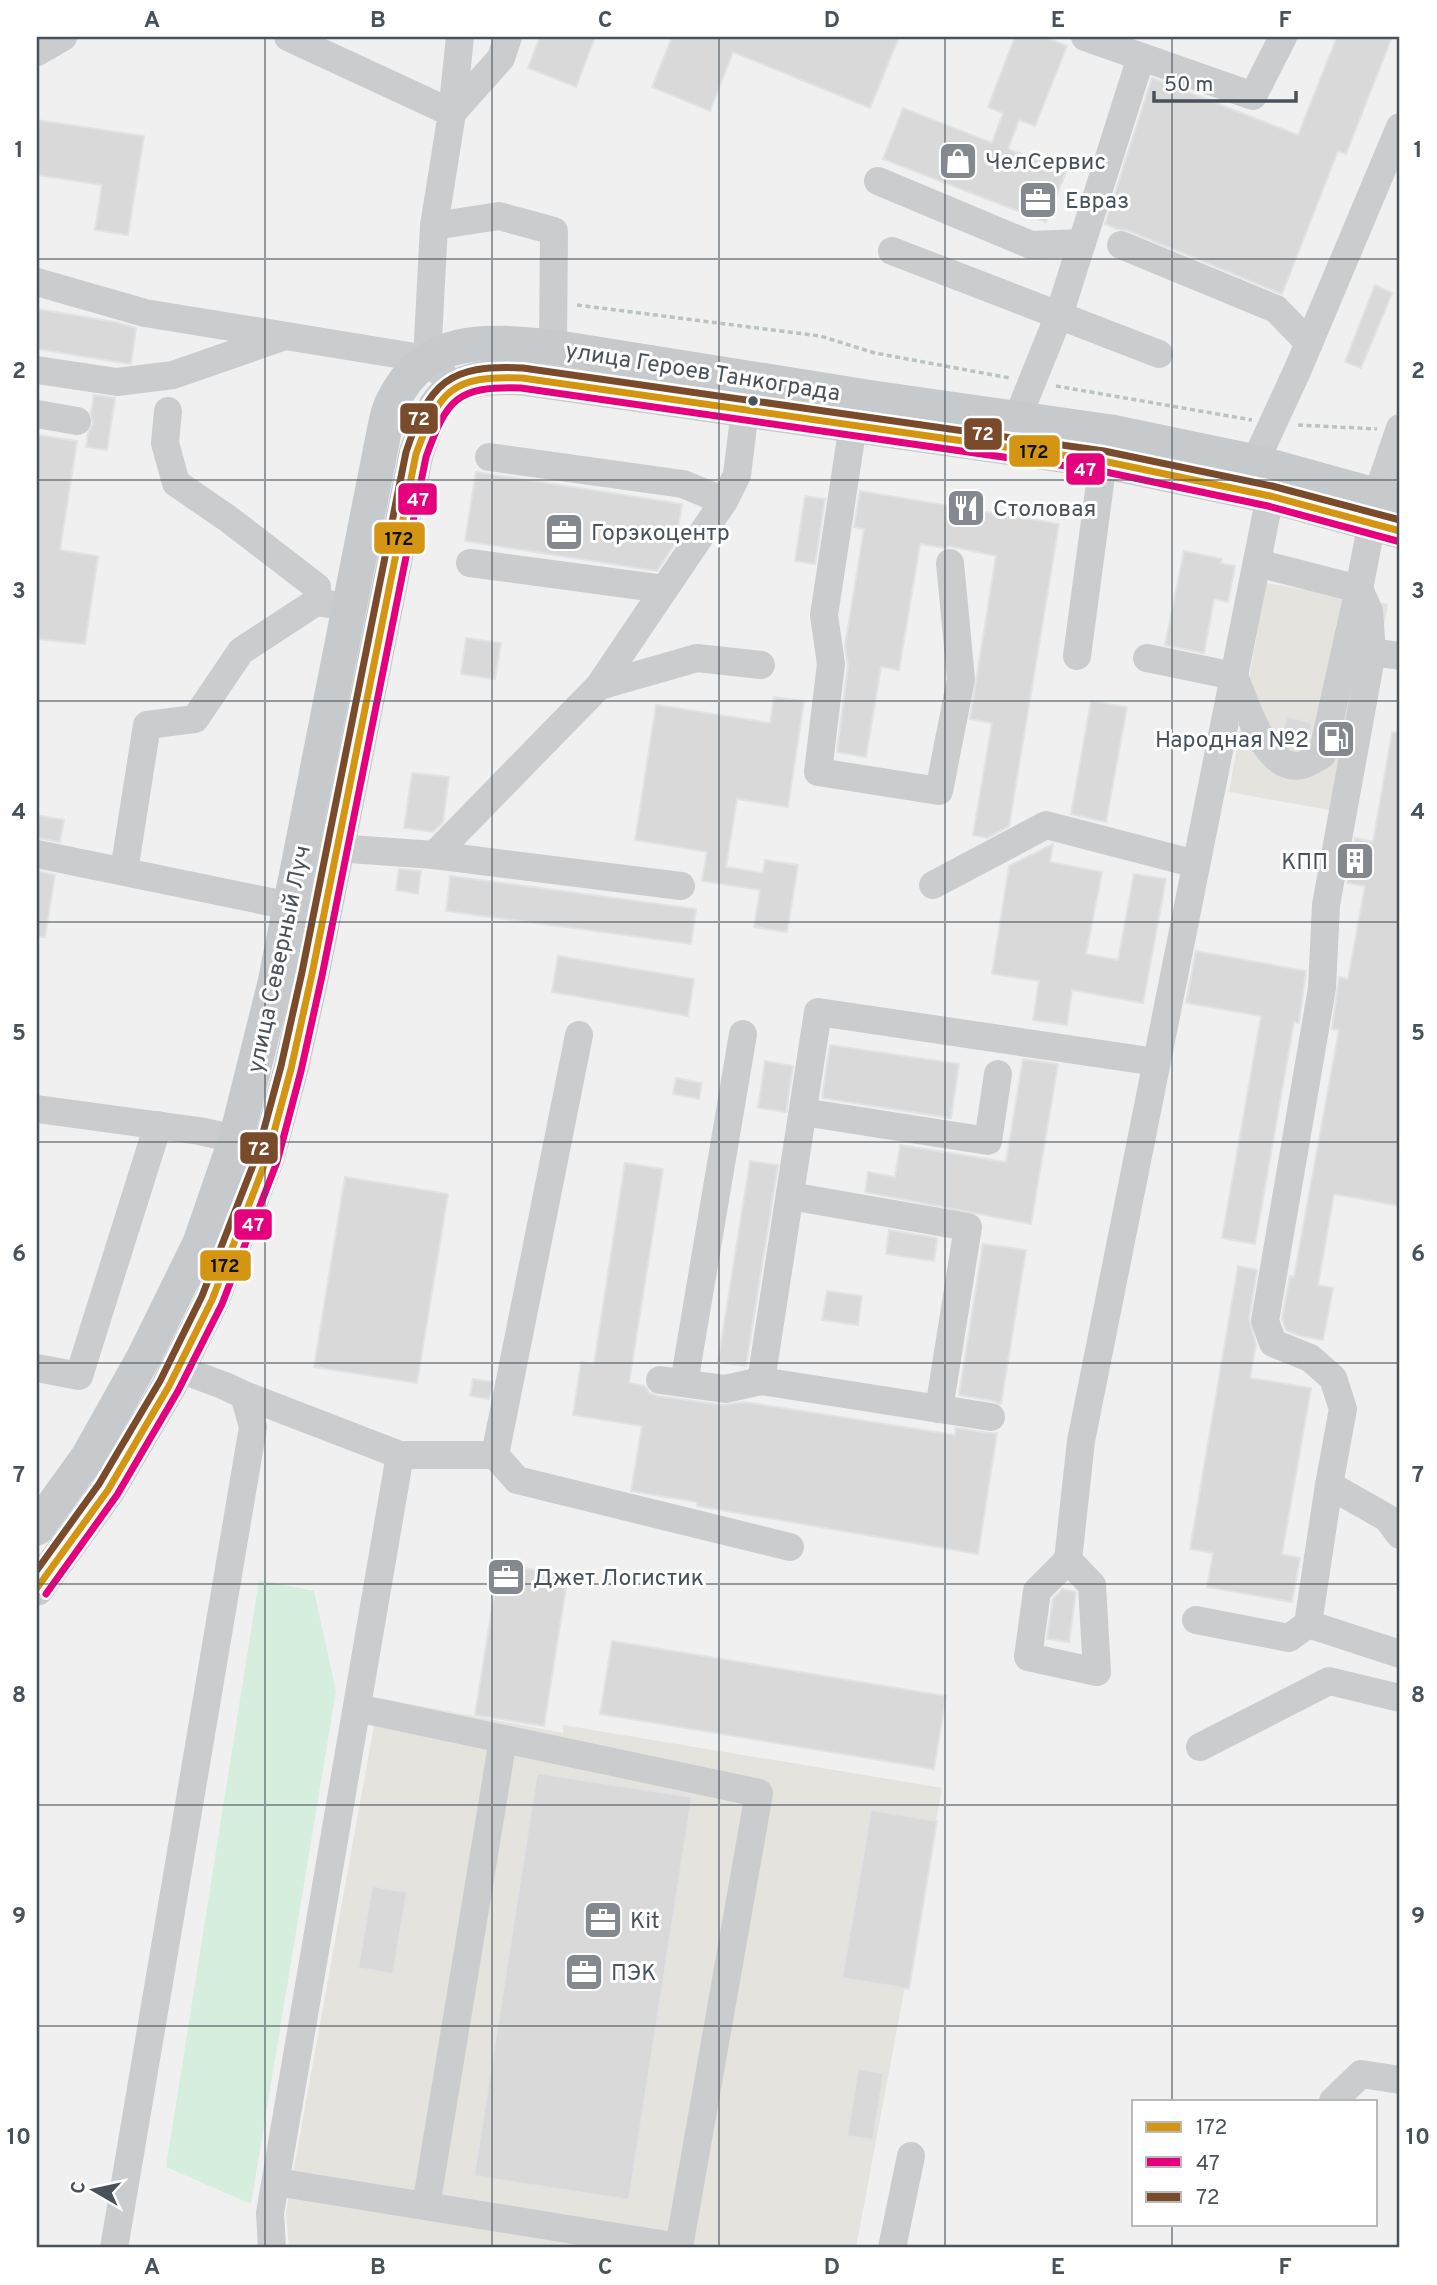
<svg xmlns="http://www.w3.org/2000/svg" width="1437" height="2285" font-family="Overpass,sans-serif">
	<style>
		.commercial { fill: #e5e3de }
		.green { fill: #d6eede }
		.building { fill: #d9d9da; stroke: #e1e2e3; stroke-width: 2 }
		.lines { fill: none; stroke-linecap: round; stroke-linejoin: round }
		.path { stroke: #b9c3c0; stroke-width: 3.5; stroke-dasharray: 5 3.5; stroke-linecap: butt }
		.minor { stroke: #caccce; stroke-width: 28 }
		.major { stroke: #c6cacc; stroke-width: 35 }
		.bus-1-casing { stroke: #fff; stroke-width: 12 }
		.bus-2-casing { stroke: #fff; stroke-width: 12 }
		.bus-3-casing { stroke: #fff; stroke-width: 12 }
		.bus-1 { stroke: #d49512; stroke-width: 7 }
		.bus-2 { stroke: #e5007d; stroke-width: 7 }
		.bus-3 { stroke: #7a4b2a; stroke-width: 7 }
		.grid { fill: none; stroke: #48525b; stroke-width: 2; stroke-opacity: 0.55 }
		.bus-dot { fill: #48525b; stroke: #fff; stroke-width: 2.5 }
		.labels { text-anchor: middle; stroke-width: 6; stroke-linejoin: round; paint-order: stroke }
		.poi-label { font-size: 23px; fill: #48525b; stroke: #fff; text-anchor: start }
		.street-label { font-size: 23px; fill: #48525b; stroke: #fff }
		.line-badge { stroke: #fff; stroke-width: 2.5 }
		.badge-label { font-size: 19px; text-anchor: middle; font-weight: bold; fill: #fff }
		.pale-badge-label { font-size: 19px; text-anchor: middle; font-weight: bold; fill: #111 }
		.neatline { fill: none; stroke: #48525b; stroke-width: 2.5 }
		.grid-label { font-size: 23px; text-anchor: middle; font-weight: bold; fill: #48525b }
	</style>
	<rect width="100%" height="100%" fill="#f0f0f0"/>
	<g class="commercial">
		<polygon points="1266,583 1388,604 1351,814 1229,792"/>
		<polygon points="379,1698 563,1733 563,1725 942,1788 856,2248 289,2248 286,2212"/>
	</g>
	<polygon class="green" points="259,1580 314,1591 336,1691 251,2204 166,2167"/>
	<g class="building">
		<polygon points="540,37 595,37 576,87 528,68"/>
		<polygon points="672,37 899,37 870,108 733,52 710,111 652,87"/>
		<polygon points="1015,37 1044,37 1067,46 1035,126 1019,120 1008,149 1066,172 1046,222 883,159 903,108 992,143 1003,113 988,107"/>
		<polygon points="1337,37 1392,37 1346,154 1338,151 1282,294 1127,230 1117,229 1105,224 1152,78 1298,135"/>
		<polygon points="37,120 144,136 128,235 95,230 102,185 37,175"/>
		<polygon points="1375,285 1392,293 1361,368 1345,362"/>
		<polygon points="37,309 115,322 136,328 131,364 37,349"/>
		<polygon points="94,395 115,398 107,450 86,447 88,433 93,423 91,413"/>
		<polygon points="37,435 77,441 60,550 98,556 85,644 37,639"/>
		<polygon points="476,472 682,504 676,542 657,571 465,541"/>
		<polygon points="860,491 1059,524 1009,826 987,838 973,835 992,723 970,719 996,556 949,546 945,548 920,544 899,670 881,667 866,757 837,752 848,666 845,646 864,529 854,527"/>
		<polygon points="805,496 825,499 815,564 795,561"/>
		<polygon points="1184,551 1222,559 1221,563 1235,566 1228,602 1214,599 1204,653 1165,645"/>
		<polygon points="466,638 501,643 495,679 461,674"/>
		<polygon points="774,697 804,701 788,807 737,799 726,867 763,873 765,860 798,865 787,932 754,927 760,890 702,881 707,852 635,840 656,705 770,723"/>
		<polygon points="1091,701 1127,707 1106,822 1071,814"/>
		<polygon points="1287,716 1312,723 1308,741 1282,734"/>
		<polygon points="1392,732 1400,733 1400,1206 1334,1194 1318,1285 1333,1288 1323,1340 1301,1336 1286,1330 1282,1319 1290,1276 1294,1277 1339,1030 1332,1029 1339,977 1348,979 1365,886 1347,883 1355,838 1373,842"/>
		<polygon points="412,773 449,777 443,822 433,832 404,828"/>
		<polygon points="37,815 64,820 60,842 37,838"/>
		<polygon points="1053,844 1050,862 1102,872 1086,954 1118,960 1134,874 1166,879 1143,1003 1072,990 1067,1025 1033,1020 1039,981 992,974 1009,866"/>
		<polygon points="399,869 421,871 418,894 396,890"/>
		<polygon points="37,871 55,875 45,937 37,937"/>
		<polygon points="450,876 696,909 691,944 446,911"/>
		<polygon points="1196,951 1306,971 1299,1023 1294,1022 1255,1244 1222,1238 1261,1016 1186,1003"/>
		<polygon points="558,956 694,979 688,1016 552,992"/>
		<polygon points="830,1045 959,1064 951,1118 822,1098"/>
		<polygon points="1023,1059 1058,1064 1031,1224 865,1192 868,1172 895,1177 900,1145 1006,1162"/>
		<polygon points="765,1061 793,1066 786,1112 758,1108"/>
		<polygon points="676,1078 702,1083 699,1099 673,1094"/>
		<polygon points="750,1161 778,1165 746,1366 718,1362"/>
		<polygon points="625,1163 663,1169 629,1383 645,1386 649,1393 658,1396 723,1405 744,1402 955,1435 956,1428 988,1433 997,1433 978,1554 697,1506 697,1502 631,1491 642,1426 573,1415 581,1362 594,1364"/>
		<polygon points="345,1177 448,1194 417,1383 314,1367"/>
		<polygon points="889,1230 937,1238 934,1261 886,1254"/>
		<polygon points="983,1244 1026,1250 1001,1404 994,1401 959,1395"/>
		<polygon points="1238,1266 1257,1270 1249,1318 1256,1345 1250,1378 1311,1388 1282,1554 1300,1558 1292,1602 1207,1587 1213,1553 1190,1549"/>
		<polygon points="827,1291 862,1296 858,1325 822,1320"/>
		<polygon points="473,1379 493,1382 489,1399 470,1396"/>
		<polygon points="499,1564 568,1575 544,1726 475,1715"/>
		<polygon points="1062,1589 1076,1592 1069,1642 1047,1639 1053,1599"/>
		<polygon points="612,1641 946,1696 934,1769 600,1714"/>
		<polygon points="537,1773 692,1797 629,2200 474,2176"/>
		<polygon points="871,1810 937,1821 909,1989 842,1978"/>
		<polygon points="372,1886 407,1892 393,1974 358,1968"/>
		<polygon points="858,2069 884,2073 873,2140 847,2136"/>
	</g>
	<g class="lines">
		<g class="path">
			<polyline points="577,305 820,336 875,353 1010,378"/>
			<polyline points="1056,386 1252,420"/>
			<polyline points="1298,425 1377,429"/>
		</g>
		<g class="minor">
			<polyline points="288,37 452,113 434,226 427,359"/>
			<polyline points="1085,37 1253,96 1283,37"/>
			<polyline points="37,52 63,37"/>
			<polyline points="452,113 501,58 508,37"/>
			<polyline points="452,113 460,37"/>
			<polyline points="878,181 1031,245 1082,243"/>
			<polyline points="434,226 499,216 554,231 553,347"/>
			<polyline points="1121,245 1276,309 1309,343"/>
			<polyline points="892,251 1159,354"/>
			<polyline points="37,282 145,313 427,359 454,386"/>
			<polyline points="37,370 117,382 173,375 285,336"/>
			<polyline points="168,411 165,443 176,483 227,518 317,587 316,602 329,604"/>
			<polyline points="37,414 77,421"/>
			<polyline points="1017,419 1059,315 1141,57"/>
			<polyline points="853,425 824,615 831,664 818,772 939,791 961,679 950,563"/>
			<polyline points="489,457 683,484 724,501"/>
			<polyline points="1255,462 1298,369 1400,127"/>
			<polyline points="1377,495 1400,428"/>
			<polyline points="470,563 664,589"/>
			<polyline points="1257,563 1359,589 1369,611 1372,652 1400,656"/>
			<polyline points="1372,652 1326,905 1322,988 1265,1321 1273,1343 1310,1358 1333,1378 1343,1409 1329,1485 1308,1624 1400,1654"/>
			<polyline points="1077,656 1103,461"/>
			<path d="M1147,658L1234,676C1245,701 1265,774 1302,765C1308,764 1316,758 1322,755L1359,589L1372,522"/>
			<polyline points="599,686 697,658 761,665"/>
			<polyline points="336,848 434,855 681,886"/>
			<polyline points="37,854 290,906"/>
			<polyline points="434,855 599,686 724,501 737,475 745,410"/>
			<polyline points="124,871 147,725 195,719 241,651 316,602"/>
			<polyline points="933,885 1046,825 1196,864"/>
			<polyline points="37,1109 199,1131 236,1139"/>
			<polyline points="803,1112 988,1141 998,1074"/>
			<polyline points="790,1196 968,1227 939,1409"/>
			<polyline points="37,1368 79,1376 158,1125"/>
			<polyline points="660,1380 725,1389 761,1381 991,1417"/>
			<polyline points="761,1381 818,1012 1156,1062"/>
			<polyline points="684,1383 743,1034"/>
			<polyline points="244,1395 400,1455 495,1455 579,1035"/>
			<polyline points="495,1455 517,1480 790,1547"/>
			<polyline points="1329,1485 1387,1518 1400,1535"/>
			<polyline points="1068,1560 1092,1585 1097,1672 1028,1657 1037,1591 1068,1560 1081,1441 1270,496"/>
			<polyline points="1196,1620 1289,1638 1308,1624"/>
			<polyline points="1200,1747 1329,1681 1400,1698"/>
			<polyline points="1333,2101 1361,2074 1400,2080"/>
			<polyline points="276,2182 679,2247 759,1793 357,1708"/>
			<polyline points="426,2206 503,1739"/>
			<polyline points="114,2248 253,1427 244,1395 225,1386 177,1368"/>
			<polyline points="272,2248 270,2213 400,1455"/>
			<polyline points="892,2248 911,2156"/>
		</g>
		<g class="major">
			<path d="M37,1528L88,1457L144,1357L200,1243L236,1139L275,983L384,432C386,422 388,410 393,401C427,333 489,341 553,347L873,398L1111,432L1255,462L1400,502"/>
			<path d="M37,1588L108,1490L169,1386L212,1300L267,1158L291,1069L312,974L416,454C421,441 425,426 432,413C450,377 486,376 522,378L1103,461L1270,496L1400,531"/>
		</g>
		<g class="bus-1-casing">
			<path id="bus-1" d="M37,1588L108,1490L169,1386L212,1300L267,1158L291,1069L312,974L416,454C439,391 451,375 522,378L1103,461L1270,496L1400,531"/>
		</g>
		<g class="bus-2-casing">
			<path id="bus-2" d="M46,1594L117,1495L178,1391L222,1304L277,1162L301,1071L322,976L426,457C447,399 456,386 521,388L1101,471L1268,506L1397,541"/>
		</g>
		<g class="bus-3-casing">
			<path id="bus-3" d="M37,1570L99,1484L160,1381L202,1296L257,1155L281,1066L302,972L406,452C429,383 448,364 523,368L1104,451L1272,486L1400,520"/>
		</g>
		<use href="#bus-1" class="bus-1"/>
		<use href="#bus-2" class="bus-2"/>
		<use href="#bus-3" class="bus-3"/>
	</g>
	<path class="grid" d="M265,37V2248M492,37V2248M719,37V2248M945,37V2248M1172,37V2101M37,259H1400M37,480H1400M37,701H1400M37,922H1400M37,1142H1400M37,1363H1400M37,1584H1400M37,1805H1400M37,2026H1400M1172,2224V2248"/>
	<defs>
		<g id="shop-square" transform="scale(2.0125)"><rect x="-9" y="-9" width="18" height="18" rx="4" fill="#83898f" stroke="#fff"/><path d="M-5-2.5h2.3a2.7 3.5 0 0 1 5.4 0H5L5.5 6h-11ZM-1.5-2.5h3a1.5 2.3 0 0 0-3 0Z" fill="#fff"/></g>
		<g id="office-square" transform="scale(2.0125)"><rect x="-9" y="-9" width="18" height="18" rx="4" fill="#83898f" stroke="#fff"/><path d="M-6-3h4V-5.5h4V-3h4V5H-6ZM-1-4.5V-3h2v-1.5ZM-6 0V1H6V0Z" fill="#fff"/></g>
		<g id="restaurant-square" transform="scale(2.0125)"><rect x="-9" y="-9" width="18" height="18" rx="4" fill="#83898f" stroke="#fff"/><path d="M-5-6h1v4h1v-4h1v4h1v-4h1v5L-1.5 .5V6h-2V.5L-5-1ZM5-6V6H3V1.5H1.5Q1.5-4 5-6Z" fill="#fff"/></g>
		<g id="fuel-square" transform="scale(2.0125)"><rect x="-9" y="-9" width="18" height="18" rx="4" fill="#83898f" stroke="#fff"/><path d="M-5.5-6h7V0h2V4h1.3V-2.5L3-4.5l.8-.8L6-3V5H2.5V1h-1V6h-7ZM-4.2-4.7v3.2H.2V-4.7Z" fill="#fff"/></g>
		<g id="building-square" transform="scale(2.0125)"><rect x="-9" y="-9" width="18" height="18" rx="4" fill="#83898f" stroke="#fff"/><path d="M-4-6H4V6H1V3H-1V6H-4ZM-2.5-4.3h1.7v1.8h-1.7ZM.8-4.3h1.7v1.8H.8ZM-2.5-1h1.7V.8h-1.7ZM.8-1h1.7V.8H.8Z" fill="#fff"/></g>
	</defs>
	<g fill-rule="evenodd">
		<use href="#shop-square" x="958" y="161"/>
		<use href="#office-square" x="1038" y="200"/>
		<use href="#restaurant-square" x="966" y="508"/>
		<use href="#office-square" x="564" y="532"/>
		<use href="#fuel-square" x="1336" y="739"/>
		<use href="#building-square" x="1355" y="861"/>
		<use href="#office-square" x="506" y="1577"/>
		<use href="#office-square" x="603" y="1920"/>
		<use href="#office-square" x="584" y="1972"/>
	</g>
	<circle class="bus-dot" cx="753" cy="401" r="6"/>
	<g class="labels">
		<g class="poi-label">
			<text x="985" y="169">ЧелСервис</text>
			<text x="1065" y="208">Евраз</text>
			<text x="993" y="516">Столовая</text>
			<text x="591" y="540">Горэкоцентр</text>
			<text x="1309" y="747" text-anchor="end">Народная №2</text>
			<text x="1328" y="869" text-anchor="end">КПП</text>
			<text x="533" y="1585">Джет Логистик</text>
			<text x="630" y="1928">Kit</text>
			<text x="611" y="1980">ПЭК</text>
		</g>
		<g class="street-label">
			<text transform="translate(703 371) rotate(9)" y="8">улица Героев Танкограда</text>
			<text transform="translate(278 959) rotate(-78)" y="8">улица Северный Луч</text>
		</g>
	</g>
	<g class="line-badge">
		<rect x="399" y="402" width="40" height="33" rx="7" fill="#7a4b2a"/>
		<rect x="963" y="417" width="40" height="34" rx="7" fill="#7a4b2a"/>
		<rect x="1008" y="434" width="53" height="34" rx="7" fill="#d49512"/>
		<rect x="1065" y="452" width="41" height="34" rx="7" fill="#e5007d"/>
		<rect x="397" y="482" width="41" height="34" rx="7" fill="#e5007d"/>
		<rect x="373" y="521" width="53" height="34" rx="7" fill="#d49512"/>
		<rect x="239" y="1131" width="40" height="34" rx="7" fill="#7a4b2a"/>
		<rect x="233" y="1208" width="40" height="33" rx="7" fill="#e5007d"/>
		<rect x="199" y="1249" width="53" height="33" rx="7" fill="#d49512"/>
	</g>
	<g class="badge-label">
		<text x="419" y="425">72</text>
		<text x="983" y="440">72</text>
		<text x="1085" y="476">47</text>
		<text x="418" y="506">47</text>
		<text x="259" y="1155">72</text>
		<text x="253" y="1231">47</text>
	</g>
	<g class="pale-badge-label">
		<text x="1034" y="458">172</text>
		<text x="399" y="545">172</text>
		<text x="225" y="1272">172</text>
	</g>
	<rect width="1437" height="2285" fill="none" stroke="#ffffff" stroke-width="77"/>
	<rect x="1132" y="2100" width="245" height="126" fill="#ffffff" stroke="#b6babd" stroke-width="2"/>
	<rect x="1146" y="2122" width="35" height="10" fill="#d49512" stroke="#b6babd" stroke-width="2"/>
	<text x="1196" y="2134" font-size="21" fill="#48525b">172</text>
	<rect x="1146" y="2157" width="35" height="10" fill="#e5007d" stroke="#b6babd" stroke-width="2"/>
	<text x="1196" y="2170" font-size="21" fill="#48525b">47</text>
	<rect x="1146" y="2192" width="35" height="10" fill="#7a4b2a" stroke="#b6babd" stroke-width="2"/>
	<text x="1196" y="2204" font-size="21" fill="#48525b">72</text>
	<g transform="translate(94 2190) rotate(279)" stroke="#ffffff" stroke-width="5" paint-order="stroke">
	<path d="M0-5L12 26L0 18L-12 26Z" fill="#48525b"/>
	<text y="-10" font-size="19" font-weight="bold" text-anchor="middle" fill="#48525b">С</text>
	</g>
	<path d="M1154 91v10h142v-10" fill="none" stroke="#48525b" stroke-width="3.5"/>
	<text x="1164" y="91" font-size="21" fill="#48525b" stroke="#ffffff" stroke-width="5" paint-order="stroke">50 m</text>
	<rect x="38" y="38" width="1360" height="2208" class="neatline"/>
	<g class="grid-label">
		<text x="152" y="27">A</text>
		<text x="378" y="27">B</text>
		<text x="605" y="27">C</text>
		<text x="832" y="27">D</text>
		<text x="1058" y="27">E</text>
		<text x="1285" y="27">F</text>
		<text x="19" y="157">1</text>
		<text x="1418" y="157">1</text>
		<text x="19" y="378">2</text>
		<text x="1418" y="378">2</text>
		<text x="19" y="598">3</text>
		<text x="1418" y="598">3</text>
		<text x="19" y="819">4</text>
		<text x="1418" y="819">4</text>
		<text x="19" y="1040">5</text>
		<text x="1418" y="1040">5</text>
		<text x="19" y="1261">6</text>
		<text x="1418" y="1261">6</text>
		<text x="19" y="1482">7</text>
		<text x="1418" y="1482">7</text>
		<text x="19" y="1702">8</text>
		<text x="1418" y="1702">8</text>
		<text x="19" y="1923">9</text>
		<text x="1418" y="1923">9</text>
		<text x="19" y="2144">10</text>
		<text x="1418" y="2144">10</text>
		<text x="152" y="2274">A</text>
		<text x="378" y="2274">B</text>
		<text x="605" y="2274">C</text>
		<text x="832" y="2274">D</text>
		<text x="1058" y="2274">E</text>
		<text x="1285" y="2274">F</text>
	</g>
</svg>
